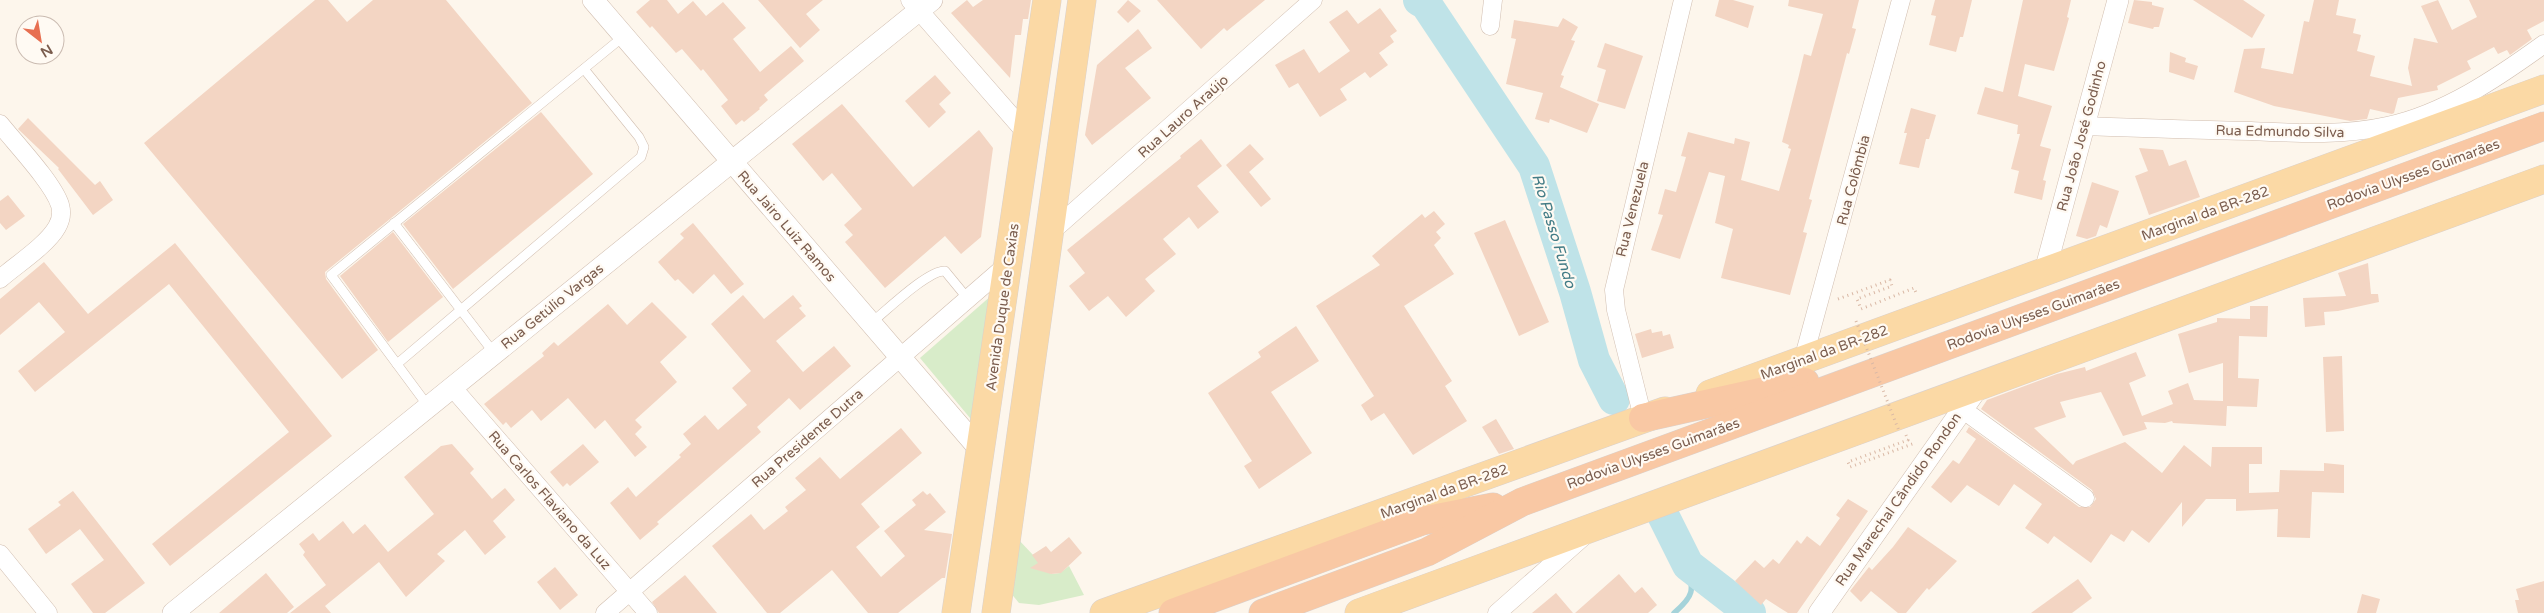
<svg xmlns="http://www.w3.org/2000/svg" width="2544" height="613" font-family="'Varela Round',sans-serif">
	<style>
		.green { fill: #d8ecc9 }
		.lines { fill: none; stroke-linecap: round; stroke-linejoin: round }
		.stream { stroke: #a5d3da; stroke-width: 5.5 }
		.river { stroke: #bfe3e8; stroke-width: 32 }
		.building { fill: #f3d5c3 }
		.service-casing { stroke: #d1beb0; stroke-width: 10 }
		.minor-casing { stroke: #d1beb0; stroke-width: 19 }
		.tertiary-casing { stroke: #d1beb0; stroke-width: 22 }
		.primary-casing { stroke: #dad1cd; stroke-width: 29 }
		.trunk-casing { stroke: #dad1cd; stroke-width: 29 }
		.path { stroke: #d9b8a5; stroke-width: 3; stroke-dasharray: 1 4; stroke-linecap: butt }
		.service { stroke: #fff; stroke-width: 9 }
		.minor { stroke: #fff; stroke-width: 18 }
		.tertiary { stroke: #fff; stroke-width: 21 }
		.primary { stroke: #fbd9a5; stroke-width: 28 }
		.trunk { stroke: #f9c8a4; stroke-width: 28 }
		.path-bridge { stroke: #d9b8a5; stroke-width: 3; stroke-dasharray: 1 4; stroke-linecap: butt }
		.labels { text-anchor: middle; stroke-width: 4.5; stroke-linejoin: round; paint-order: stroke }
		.street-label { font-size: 14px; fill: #7a5c4d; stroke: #fffaf3 }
		.water-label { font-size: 15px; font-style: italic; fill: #437c86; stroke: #fffaf3 }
	</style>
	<rect width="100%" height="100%" fill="#fdf6ec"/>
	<g class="green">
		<polygon points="992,295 975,424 920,358"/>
		<polygon points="1017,538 1051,574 1060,573 1069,566 1084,595 1039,605 1019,603 1009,591"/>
	</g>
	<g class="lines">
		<path class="stream" d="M1674,613C1694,596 1694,591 1688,565"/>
		<g class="river">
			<polyline points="1419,0 1426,4 1534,166 1575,292 1594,360 1614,399"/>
			<polyline points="1661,511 1688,565 1750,613"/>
		</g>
	</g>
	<g class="building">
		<polygon points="315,0 328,0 347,22 373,0 446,0 532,103 325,272 326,279 378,350 342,379 144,143"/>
		<polygon points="650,0 667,0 678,14 693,1 706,16 723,2 746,28 733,39 760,72 791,46 804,61 764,95 768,100 759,108 760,109 744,122 742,120 736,125 721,106 728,100 703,69 701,71 682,49 676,53 652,26 650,28 636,12"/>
		<polygon points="758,0 823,0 806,14 820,30 800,48"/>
		<polygon points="967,0 973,7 983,0 1031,0 1028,19 1023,19 1021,35 1015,35 1010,78 951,13"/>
		<polygon points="1128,0 1141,11 1128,23 1117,12"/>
		<polygon points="1157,0 1265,0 1227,31 1224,28 1201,49"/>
		<polygon points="1719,0 1733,0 1754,6 1748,28 1715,16"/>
		<polygon points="1789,0 1859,0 1852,28 1856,29 1849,54 1847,53 1809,199 1812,200 1803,232 1807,233 1790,295 1721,278 1733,229 1715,223 1725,176 1709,172 1680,259 1651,250 1663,215 1658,214 1665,189 1676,192 1686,157 1681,156 1688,132 1734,144 1735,138 1750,142 1741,180 1779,191 1791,149 1788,148 1789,145 1782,142 1799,75 1804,54 1811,56 1823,14 1788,6"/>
		<polygon points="1935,0 1972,0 1963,37 1960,37 1956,52 1929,45 1936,16 1931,15"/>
		<polygon points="2023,0 2071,0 2067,17 2069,18 2054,71 2025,64 2018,96 2052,106 2040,146 2051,149 2043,180 2046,181 2042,200 2014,193 2019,171 2011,169 2020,134 2017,134 2018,125 1977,114 1985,87 2003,92"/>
		<polygon points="2134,0 2152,2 2152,5 2164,8 2159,27 2154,27 2153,29 2128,23"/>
		<polygon points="2193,0 2243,0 2265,15 2252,38"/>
		<polygon points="2314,0 2339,0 2336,15 2356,19 2353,33 2361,35 2357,51 2375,56 2370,76 2412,86 2408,68 2414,38 2438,43 2421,6 2438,0 2452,30 2477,17 2469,0 2544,0 2544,21 2527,30 2532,39 2510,55 2507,50 2498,54 2494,47 2467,61 2471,69 2437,86 2438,90 2398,98 2394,113 2392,114 2370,109 2367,119 2350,121 2274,106 2234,92 2244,49 2265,48 2261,68 2293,74 2304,21 2309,22"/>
		<polygon points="1380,8 1397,31 1390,36 1394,42 1379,53 1388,65 1370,78 1365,72 1340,89 1347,100 1320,117 1298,83 1289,88 1275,65 1304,49 1319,73 1350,51 1329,22 1347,10 1358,24"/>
		<polygon points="1563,18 1578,27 1571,40 1575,41 1561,75 1564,76 1560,87 1599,104 1587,133 1550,119 1549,123 1535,119 1543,93 1506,84 1516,39 1511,38 1514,20 1558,27"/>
		<polygon points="1138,29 1152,48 1125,68 1151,98 1092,145 1085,135 1097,65"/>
		<polygon points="1605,43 1643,56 1625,109 1597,101 1606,70 1597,67"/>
		<polygon points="2170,52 2186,58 2185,62 2198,66 2194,80 2169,72"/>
		<polygon points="935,75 951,93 939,104 946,112 929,128 905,101"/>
		<polygon points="842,104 913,187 979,130 993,148 981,237 961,254 945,236 885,288 845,242 853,235 844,225 862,209 832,173 823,181 792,144"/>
		<polygon points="1911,108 1936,115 1929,139 1926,139 1919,168 1899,164 1907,133 1904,133"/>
		<polygon points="541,112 593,174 453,289 403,224"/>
		<polygon points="28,118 95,185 100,181 113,200 93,215 58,169 59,168 18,129"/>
		<polygon points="1201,139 1222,166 1197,186 1219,212 1198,229 1189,217 1163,239 1176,254 1145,279 1155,291 1126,317 1108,296 1089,311 1069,286 1085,273 1067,250 1181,158 1180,156"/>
		<polygon points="1250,144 1264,159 1249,172 1271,199 1261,207 1226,165"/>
		<polygon points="2139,148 2163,150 2169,166 2186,160 2200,197 2149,215 2135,176 2148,171"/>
		<polygon points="2092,182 2119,191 2107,228 2100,225 2096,236 2087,239 2076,236"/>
		<polygon points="8,195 25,216 6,230 0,223 0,201"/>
		<polygon points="1434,211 1445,224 1436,232 1441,238 1434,245 1454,274 1404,306 1452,381 1445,386 1467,421 1413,455 1384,413 1371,421 1361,405 1374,396 1316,306 1380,265 1372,256 1422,214 1425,218"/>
		<polygon points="1505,220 1549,322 1519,336 1474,233"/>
		<polygon points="693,223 744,284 731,294 714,274 693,294 678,279 675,281 658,262 684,238 680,234"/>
		<polygon points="393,232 443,297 388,342 340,276"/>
		<polygon points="175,243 332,436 170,566 152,544 289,432 169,284 35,392 18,371 65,332 39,302 0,335 0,299 44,262 88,314"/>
		<polygon points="2368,263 2371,294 2378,294 2379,302 2338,311 2324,312 2325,325 2305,327 2303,298 2346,296 2338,273"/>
		<polygon points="743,295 764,319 793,295 802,306 799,308 806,316 776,341 803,372 834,346 851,366 800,410 789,398 757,427 761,432 657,522 659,524 640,540 610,503 628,487 636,497 681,457 679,455 691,444 683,434 705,415 718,430 747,405 732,388 751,371 711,324"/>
		<polygon points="652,302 687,337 660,362 677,382 635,420 642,427 635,434 647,447 635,457 605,420 595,429 568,398 541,421 532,410 511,428 506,422 503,425 484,404 544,356 542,353 554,342 558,346 608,304 627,325"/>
		<polygon points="2250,306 2268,306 2267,337 2239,336 2238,378 2259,379 2257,407 2227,406 2226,426 2173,423 2172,421 2165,423 2144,422 2147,429 2123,436 2101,392 2060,402 2066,417 2034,428 2073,465 2076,461 2125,442 2162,473 2184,445 2211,467 2212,447 2262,447 2262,464 2249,464 2249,493 2279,492 2280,470 2324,471 2324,463 2344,465 2344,493 2312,492 2310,538 2277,537 2278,509 2236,511 2236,499 2206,499 2182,527 2182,502 2149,543 2132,530 2124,542 2111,534 2091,563 2054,536 2048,544 2025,528 2042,504 2014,484 1999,506 1967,485 1951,503 1931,487 1953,460 1959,464 1976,439 1966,432 1969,427 2079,507 2090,507 2096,499 2092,490 1981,409 1987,400 2057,374 2085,367 2086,371 2136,352 2146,376 2129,383 2142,416 2173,404 2168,391 2188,383 2194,400 2223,401 2223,363 2189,373 2178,334 2217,322 2217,318 2250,319"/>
		<polygon points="1296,326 1319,361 1271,392 1312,453 1259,489 1244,466 1252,461 1208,393 1261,357 1258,352"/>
		<polygon points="1651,329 1652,333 1662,331 1663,336 1670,334 1674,348 1642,358 1635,334"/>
		<polygon points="2342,356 2344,431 2326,432 2323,357"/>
		<polygon points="1496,419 1514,449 1499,454 1482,427"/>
		<polygon points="901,428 922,453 861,504 880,527 856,547 881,577 905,556 884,531 916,505 912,500 923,491 927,495 930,493 946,512 924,530 952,534 945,578 942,578 898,613 868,613 832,570 780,613 767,613 712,546 751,514 764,530 788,511 785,507 806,490 795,478 820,457 840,479"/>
		<polygon points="452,444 474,469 470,473 492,499 505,488 515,500 493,521 506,537 485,555 465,530 437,554 445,561 406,597 379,562 325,606 331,613 290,613 326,585 303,555 305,552 299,544 313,533 319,541 343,521 353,534 365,524 388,552 434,514 404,477 441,446"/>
		<polygon points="583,444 599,462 570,486 567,483 563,487 550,472"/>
		<polygon points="73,491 145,583 105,613 93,613 71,584 104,560 80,529 46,554 28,529 61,505 58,502"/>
		<polygon points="1848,499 1868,511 1797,613 1788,613 1766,599 1761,605 1735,581 1755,560 1764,568 1773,559 1779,564 1797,540 1801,544 1807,536 1820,546 1840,518 1836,515"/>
		<polygon points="1908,527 1957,561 1929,590 1927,588 1906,613 1898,613 1871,591 1861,602 1850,591 1869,567 1872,570 1893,547"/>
		<polygon points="1069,537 1082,553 1061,573 1051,574 1030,568 1038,563 1032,555 1046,546 1051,552"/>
		<polygon points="555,567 578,595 560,610 537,582"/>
		<polygon points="266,573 294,607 287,613 219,613"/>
		<polygon points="1619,574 1635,593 1642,587 1657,605 1648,613 1575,613"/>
		<polygon points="685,575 717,613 659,613 652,602"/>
		<polygon points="2078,579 2092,598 2072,613 2031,613"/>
		<polygon points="2544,581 2544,613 2518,613 2515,600 2519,600 2516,589"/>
		<polygon points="1556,593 1573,613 1532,613"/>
		<polygon points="2362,594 2380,599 2376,613 2357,613"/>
	</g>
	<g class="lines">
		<g class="service-casing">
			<g id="service">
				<polyline points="394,223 494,353"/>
				<path d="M871,323C886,311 928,270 945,271L968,299"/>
				<polyline points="397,364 641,157 644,147 639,137 584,69"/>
				<polyline points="428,406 331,275 624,36"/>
			</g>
		</g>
		<g class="minor-casing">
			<g id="minor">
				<polyline points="910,0 1027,134"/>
				<polyline points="1490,26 1493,0"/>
				<path d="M0,124C16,144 53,183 60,205C62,212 61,220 57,227C47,245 16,265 0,279"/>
				<path d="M2084,126C2139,128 2195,130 2251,131C2296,133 2342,136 2387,126C2444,114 2497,78 2544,44"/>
				<polyline points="1050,228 1059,225 1313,0"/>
				<polyline points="1803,360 1901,0"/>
				<polyline points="452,387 648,613"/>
				<polyline points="1962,409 2085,498"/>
				<polyline points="1643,418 1616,310 1614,290 1683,0"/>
				<polyline points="0,554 48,613"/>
				<polyline points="605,613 1008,264"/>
				<polyline points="1497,613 1583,537"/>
			</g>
		</g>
		<g class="tertiary-casing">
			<g id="tertiary">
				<polyline points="593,0 981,451"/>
				<polyline points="2045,271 2118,0"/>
				<polyline points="173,613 932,0"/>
				<polyline points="1819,613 1979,386"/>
			</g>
		</g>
		<g class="primary-casing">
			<g id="primary">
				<polyline points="1710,394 2544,89"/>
				<polyline points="956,613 1047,0"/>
				<polyline points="996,613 1082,0"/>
				<polyline points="1104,613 1665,411"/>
				<polyline points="1359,613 2544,179"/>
			</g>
		</g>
		<g class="trunk-casing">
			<g id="trunk">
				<polyline points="1643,418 1805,382"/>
				<polyline points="1173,613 1422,521 1493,507"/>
				<polyline points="1263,613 1427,552 1522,502 2544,126"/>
			</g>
		</g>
		<g class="path">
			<polyline points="1838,299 1890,280 1892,286 1857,299 1861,309 1914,288 1917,295"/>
			<polyline points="1906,435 1908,440 1848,462 1850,467 1915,443"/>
		</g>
		<use href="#service" class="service"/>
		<use href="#minor" class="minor"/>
		<use href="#tertiary" class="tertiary"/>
		<use href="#primary" class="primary"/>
		<use href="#trunk" class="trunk"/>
		<polyline class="path-bridge" points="1856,321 1899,431"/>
	</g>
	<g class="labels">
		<g class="street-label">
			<text transform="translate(1183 116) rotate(-42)" y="5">Rua Lauro Araújo</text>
			<text transform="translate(2280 131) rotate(1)" y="5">Rua Edmundo Silva</text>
			<text transform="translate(2081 136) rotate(-75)" y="5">Rua João José Godinho</text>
			<text transform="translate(2413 174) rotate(-20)" y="5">Rodovia Ulysses Guimarães</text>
			<text transform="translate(1853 180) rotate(-75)" y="5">Rua Colômbia</text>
			<text transform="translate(1632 209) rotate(-76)" y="5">Rua Venezuela</text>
			<text transform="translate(2205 213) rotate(-20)" y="5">Marginal da BR-282</text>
			<text transform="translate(787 226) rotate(49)" y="5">Rua Jairo Luiz Ramos</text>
			<text transform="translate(552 306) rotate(-39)" y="5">Rua Getúlio Vargas</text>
			<text transform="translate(1002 307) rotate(-82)" y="5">Avenida Duque de Caxias</text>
			<text transform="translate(2033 314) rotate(-20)" y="5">Rodovia Ulysses Guimarães</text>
			<text transform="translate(1824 352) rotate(-20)" y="5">Marginal da BR-282</text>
			<text transform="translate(807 438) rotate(-41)" y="5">Rua Presidente Dutra</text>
			<text transform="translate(1653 453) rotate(-20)" y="5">Rodovia Ulysses Guimarães</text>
			<text transform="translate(1444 491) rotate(-20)" y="5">Marginal da BR-282</text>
			<text transform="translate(1898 499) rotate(-55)" y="5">Rua Marechal Cândido Rondon</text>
			<text transform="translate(550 500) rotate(49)" y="5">Rua Carlos Flaviano da Luz</text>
		</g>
		<g class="water-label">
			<text transform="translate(1554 231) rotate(73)" y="5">Rio Passo Fundo</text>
		</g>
	</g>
	<g transform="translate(40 40) rotate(149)"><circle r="24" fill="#fffaf3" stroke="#cabbb1"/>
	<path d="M0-4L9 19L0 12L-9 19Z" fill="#e76f51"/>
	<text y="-8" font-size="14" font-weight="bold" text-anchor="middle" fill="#7a5c4d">N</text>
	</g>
</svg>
